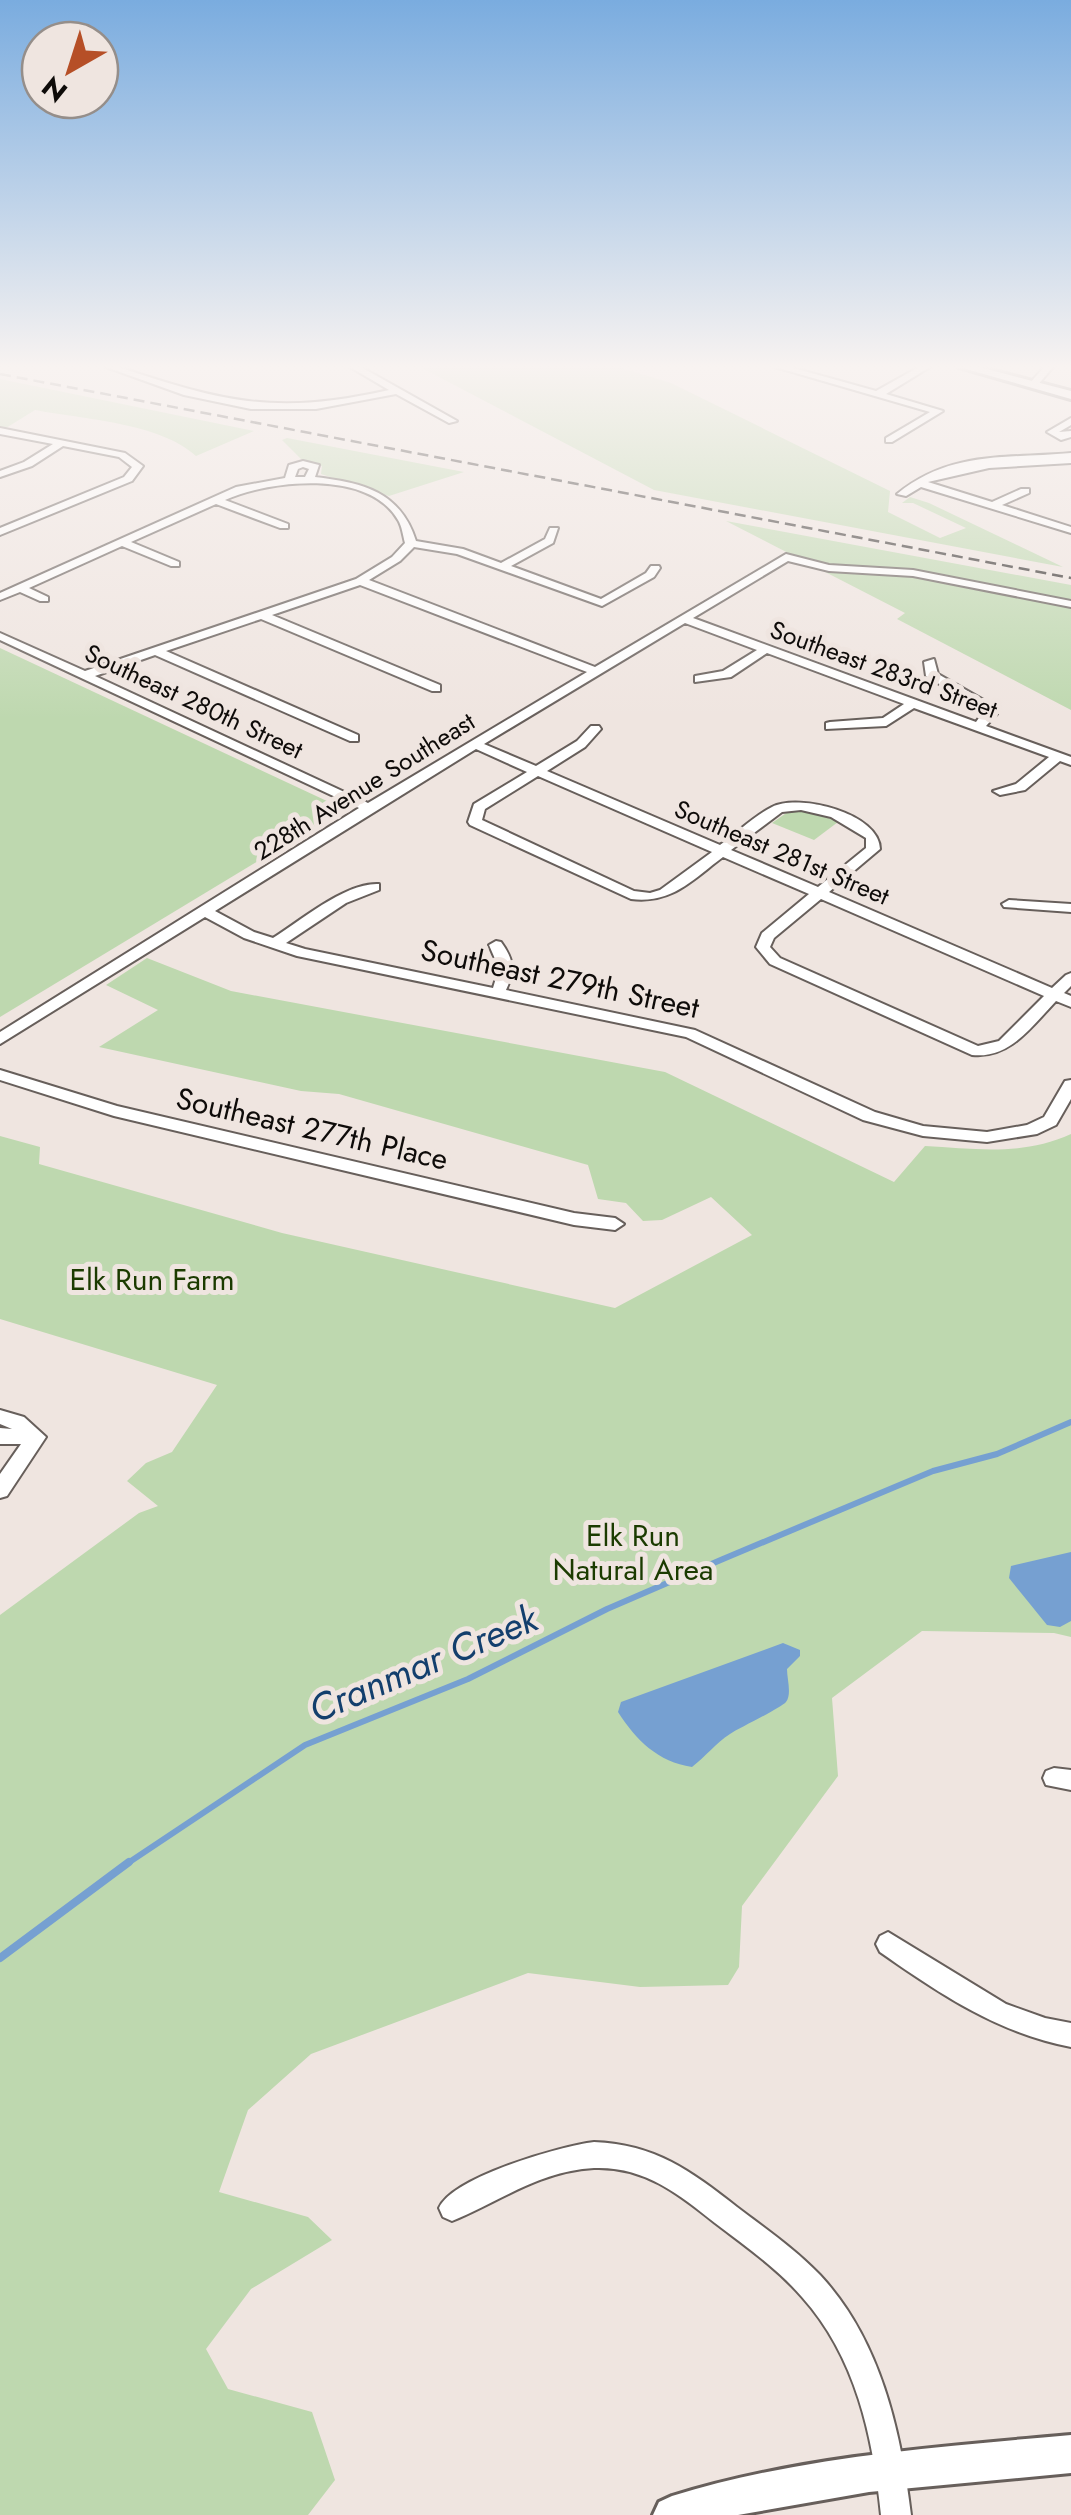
<svg xmlns="http://www.w3.org/2000/svg" width="1071" height="2515" font-family="Jost,sans-serif">
	<style>
		.green { fill: #bed8af }
		.water { fill: #76a0d1 }
		.lines { fill: none; stroke-linecap: round; stroke-linejoin: round }
		.stream-far1 { stroke: #76a0d1; stroke-width: 6 }
		.stream { stroke: #76a0d1; stroke-width: 8 }
		.minor-casing { stroke: #675f5b; stroke-width: 4 }
		.tertiary-casing { stroke: #675f5b; stroke-width: 6 }
		.minor { fill: #fff; fill-rule: evenodd }
		.tertiary { fill: #fff; fill-rule: evenodd }
		.rail { stroke: #2f2b29; stroke-width: 2.5; stroke-dasharray: 11 6; stroke-linecap: butt }
		.labels { text-anchor: middle; stroke-width: 10; stroke-linejoin: round; paint-order: stroke }
		.far-street-label { font-size: 25px; fill: #0e0b09; stroke: #efe5e0 }
		.street-label { font-size: 30px; fill: #0e0b09; stroke: #efe5e0 }
		.park-label { font-size: 30px; fill: #1b3b00; stroke: #efe5e0 }
		.near-water-label { font-size: 38px; font-style: italic; fill: #133f6d; stroke: #efe5e0 }
	</style>
	<rect width="100%" height="100%" fill="#efe5e0"/>
	<g class="green">
		<polygon points="420,367 618,367 671,383 890,491 888,512 940,538 966,528 913,503 902,503 910,497 929,503 1063,567 654,490"/>
		<path d="M0,379L254,431L196,456C161,423 82,419 35,410L6,428L0,427Z"/>
		<polygon points="287,438 464,472 389,496 321,474 322,466 303,461 282,440"/>
		<polygon points="726,521 1071,585 1071,710 897,619 905,613"/>
		<polygon points="0,648 344,809 0,1017"/>
		<polygon points="792,809 811,811 838,822 814,840 772,823"/>
		<path d="M147,958L231,991L665,1072L894,1182L925,1146C977,1149 1023,1156 1071,1134V1637L1054,1633L922,1631L832,1698L838,1776L742,1906L739,1967L728,1985L640,1987L528,1973L311,2054L248,2110L219,2192L308,2217L332,2240L251,2289L206,2349L228,2389L312,2412L335,2480L308,2515H0V1615L139,1513L158,1506L127,1481L146,1463L172,1452L217,1385L0,1319V1136L40,1147L39,1164L282,1233L615,1308L752,1235L711,1197L662,1220L643,1221L626,1203L598,1199L588,1165L339,1094L301,1091L99,1047L158,1010L106,985Z"/>
	</g>
	<g class="water">
		<polygon points="1071,1552 1071,1621 1060,1627 1047,1625 1009,1578 1011,1566"/>
		<path d="M783,1643L800,1650V1656L787,1669C787,1679 792,1694 786,1702C781,1708 739,1728 730,1734C716,1743 705,1757 692,1767C658,1762 636,1740 618,1712L621,1702Z"/>
	</g>
	<g class="lines">
		<polyline class="stream-far1" points="125,1865 305,1745 468,1679 607,1609 723,1559 933,1471 997,1454 1071,1422"/>
		<polyline class="stream" points="0,1958 129,1862"/>
		<g class="minor-casing">
			<g id="minor">
				<path d="M106,367H119C225,403 278,415 389,390L350,367H361L457,421L449,423L396,394L316,409H251L184,395Z"/>
				<polygon points="775,367 790,367 876,391 919,367 930,367 886,394 943,411 892,442 886,442 886,438 930,412"/>
				<polygon points="1044,367 1053,367 1036,387 1030,387 1030,383"/>
				<polygon points="1071,418 1071,425 1059,432 1071,431 1071,437 1061,440 1047,432"/>
				<polygon points="0,428 125,453 143,466 132,481 0,535 0,528 124,477 132,467 119,457 63,446 32,466 0,477 0,471 24,462 53,444 0,434"/>
				<path d="M1071,453V463L989,468L928,482L992,502L1021,489H1029V493L1002,505L1071,527V533L921,487L906,496L897,494C951,450 1006,459 1071,453Z"/>
				<path d="M303,461L319,465L315,477C363,483 400,491 416,541L463,549L501,563L545,539L550,528H558L553,543L511,566L601,599L646,573L651,566H659L660,568L654,577L602,606L457,554L414,547L400,561L369,580L595,667L786,554L829,565L913,570L1071,601V607L913,576L829,571L788,561L693,618L976,722L984,711L926,676L924,662L934,659L938,674L994,706L997,714L986,726L1071,757V765L1060,761L1025,790L1000,795L993,791L1016,784L1049,757L914,708L886,726L826,729V723L830,722L883,718L904,704L767,653L731,677L695,682V676L723,671L757,650L685,623L484,744L536,766L577,741L591,726H599L601,729L585,747L547,771L720,845C737,833 754,816 772,807C800,793 880,814 880,849L829,892L1052,988L1066,975L1071,973V986L1064,993L1071,996V1007L1056,1001C1032,1026 1010,1059 972,1055L770,964L756,947L762,933L809,894L723,857C692,880 672,904 631,899L470,825L468,822L474,804L527,772L476,749L215,911L254,932L273,938C300,921 346,882 379,884V890L346,903L286,943L305,949L493,988L499,968L489,945L496,941L501,942C514,960 515,970 506,990L695,1030L875,1112L923,1126L987,1132L1027,1125L1044,1117L1065,1081L1071,1080V1099L1056,1125L1037,1134L987,1142L923,1136L863,1120L686,1037L297,956L244,938L205,917L0,1044V1032L359,808L0,640V633L85,671L356,579L392,557L405,543C403,536 402,526 398,520C369,469 269,480 225,500L288,524V528H280L216,504L131,542L179,562V566H171L122,546L29,588L48,597V601H40L20,592L0,600V593L236,487L285,478L289,465ZM303,467L309,469L305,477H295L298,469ZM360,585L587,672L368,803L95,676L155,655L350,741H358V735L166,651L261,619L432,691H440V685L272,615ZM538,776L712,852L660,890L650,893L634,891L482,820L485,809ZM801,810L831,817L866,838V848L818,887L731,850L782,812ZM821,899L1044,996L999,1041L978,1046L780,958L770,947L774,938Z"/>
				<polygon points="1009,900 1071,904 1071,912 1004,907 1002,904"/>
				<polygon points="0,1070 117,1106 574,1213 615,1218 624,1224 615,1230 574,1225 114,1116 0,1080"/>
				<polygon points="0,1410 24,1417 46,1437 7,1496 0,1498 0,1474 21,1444 0,1444 0,1428 12,1429 0,1424"/>
				<polygon points="1054,1768 1071,1770 1071,1790 1046,1785 1043,1778 1046,1771"/>
				<path d="M888,1932L1006,2004L1045,2018L1071,2023V2047C998,2033 940,1994 880,1952L876,1944L880,1936Z"/>
				<path d="M594,2142C655,2144 691,2171 737,2207C766,2229 795,2249 820,2275C880,2339 901,2431 911,2515H881C873,2437 856,2357 802,2297C777,2268 745,2246 715,2223C678,2193 643,2166 594,2168C540,2171 500,2201 452,2221L443,2217L439,2208C452,2177 561,2146 594,2142Z"/>
			</g>
		</g>
		<g class="tertiary-casing">
			<g id="tertiary">
				<polygon points="959,367 979,367 1071,391 1071,399"/>
				<path d="M1071,2435V2473L869,2492L738,2515H653L659,2502L672,2496C802,2456 936,2447 1071,2435Z"/>
			</g>
		</g>
		<use href="#minor" class="minor"/>
		<use href="#tertiary" class="tertiary"/>
		<polyline class="rail" points="0,374 1071,578"/>
	</g>
	<linearGradient id="sky" x2="0" y2="1"><stop stop-color="#7aacdf"/><stop offset="0.51" stop-color="#f8f3f1"/><stop offset="1" stop-color="#f8f3f1" stop-opacity="0"/></linearGradient>
	<rect width="1071" height="719" fill="url(#sky)"/>
	<g class="labels">
		<g class="far-street-label">
			<text transform="translate(884 669) rotate(20)" y="9">Southeast 283rd Street</text>
			<text transform="translate(194 701) rotate(25)" y="9">Southeast 280th Street</text>
			<text transform="translate(364 786) rotate(-32)" y="9">228th Avenue Southeast</text>
			<text transform="translate(782 852) rotate(23)" y="9">Southeast 281st Street</text>
		</g>
		<g class="street-label">
			<text transform="translate(560 979) rotate(12)" y="10">Southeast 279th Street</text>
			<text transform="translate(312 1129) rotate(13)" y="10">Southeast 277th Place</text>
		</g>
		<g class="park-label">
			<text x="152" y="1290">Elk Run Farm</text>
			<text x="633" y="1546">Elk Run<tspan x="633" dy="34">Natural Area</tspan></text>
		</g>
		<g class="near-water-label">
			<text transform="translate(423 1664) rotate(-23)" y="13">Cranmar Creek</text>
		</g>
	</g>
	<g transform="translate(70 70) rotate(219)"><circle r="48" fill="#efe5e0" stroke="#958e8a" stroke-width="2.5"/>
	<path d="M0-8L18 38L0 25L-18 38Z" fill="#b64f27"/>
	<text y="-15" font-size="28" font-weight="bold" text-anchor="middle" fill="#0e0b09">N</text>
	</g>
</svg>
